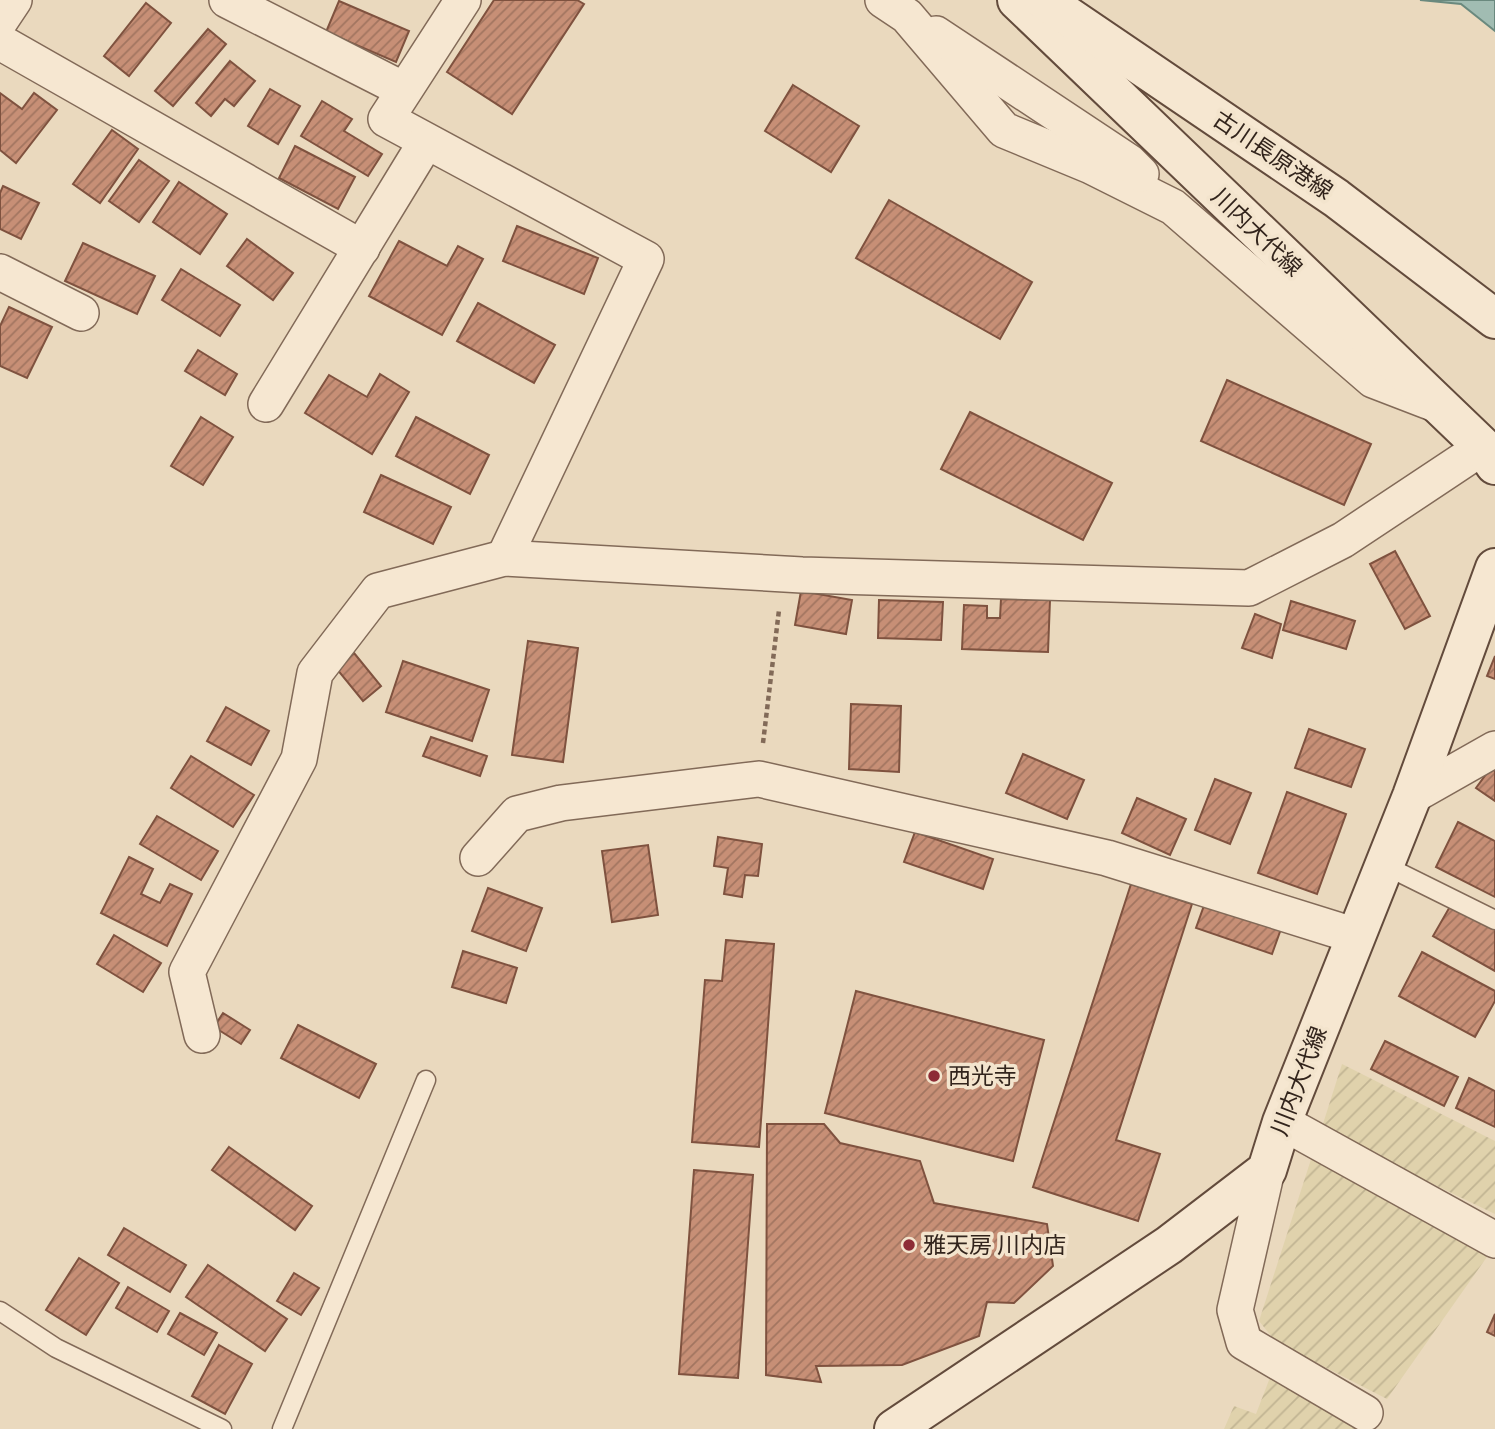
<svg xmlns="http://www.w3.org/2000/svg" width="1495" height="1429" font-family="'Source Serif 4','Noto Sans JP',serif">
	<style>
		.farmland { fill: url(#farmland-furrows) }
		.water { fill: #a1bcb2; stroke: #6a897e; stroke-width: 2 }
		.building { fill: url(#building-hatch); stroke: #7f523f; stroke-width: 2 }
		.lines { fill: none; stroke-linecap: round; stroke-linejoin: round }
		.lane-casing { stroke: #826a58; stroke-width: 21 }
		.street-casing { stroke: #826a58; stroke-width: 38 }
		.secondary-casing { stroke: #634b3c; stroke-width: 42 }
		.path { stroke: #826a58; stroke-width: 4.5; stroke-dasharray: 5 3.5; stroke-linecap: butt }
		.lane { stroke: #f6e7d1; stroke-width: 18 }
		.street { stroke: #f6e7d1; stroke-width: 35 }
		.secondary { stroke: #f6e7d1; stroke-width: 38 }
		.poi-dot { fill: #8d2c36; stroke: #f3e4cd; stroke-width: 2.5 }
		.labels { text-anchor: middle; stroke-width: 7; stroke-linejoin: round; paint-order: stroke }
		.street-label { font-size: 23px; fill: #32241c; stroke: #f3e4cd }
		.poi-label { font-size: 23px; fill: #32241c; stroke: #f3e4cd; text-anchor: start }
	</style>
	<defs>
		<pattern id="farmland-furrows" width="10" height="10" patternUnits="userSpaceOnUse" patternTransform="scale(1.75)"><rect width="10" height="10" fill="#e0d2ac"/><path d="M-1 1l2-2M0 10L10 0M9 11l2-2" fill="none" stroke="#c1b493"/></pattern>
		<pattern id="building-hatch" width="6" height="6" patternUnits="userSpaceOnUse" patternTransform="scale(1.75)"><rect width="6" height="6" fill="#c78f76"/><path d="M-1 1l2-2M0 6l6-6M5 7l2-2" fill="none" stroke="#a27560"/></pattern>
	</defs>
	<rect width="100%" height="100%" fill="#ead9be"/>
	<g class="farmland">
		<polygon points="1342,1064 1495,1141 1495,1214 1321,1130"/>
		<polygon points="1314,1150 1489,1254 1387,1399 1276,1342 1259,1321"/>
		<polygon points="1274,1367 1361,1424 1358,1429 1224,1429 1234,1406 1256,1414"/>
	</g>
	<polygon class="water" points="1420,0 1495,0 1495,31 1461,4"/>
	<g class="building">
		<polygon points="494,0 577,0 584,4 512,114 447,72"/>
		<polygon points="339,1 409,31 396,62 326,32"/>
		<polygon points="146,3 171,23 129,76 104,56"/>
		<polygon points="208,29 226,44 173,106 155,91"/>
		<polygon points="230,61 255,81 234,106 225,99 211,116 196,103"/>
		<polygon points="793,85 859,126 831,172 765,131"/>
		<polygon points="270,89 300,106 278,144 248,126"/>
		<polygon points="0,93 22,109 34,93 57,110 16,163 0,150"/>
		<polygon points="322,101 352,119 344,131 382,154 368,176 301,136"/>
		<polygon points="112,130 138,149 100,203 73,184"/>
		<polygon points="295,146 355,177 338,209 279,178"/>
		<polygon points="139,160 169,181 139,222 109,201"/>
		<polygon points="179,182 227,214 200,254 153,222"/>
		<polygon points="3,186 39,203 21,239 0,229 0,193"/>
		<polygon points="889,200 1032,282 1000,339 856,258"/>
		<polygon points="517,226 598,258 584,294 503,261"/>
		<polygon points="247,239 293,273 273,300 227,266"/>
		<polygon points="399,241 447,266 458,246 483,259 442,335 369,296"/>
		<polygon points="83,243 155,276 137,314 65,281"/>
		<polygon points="181,269 240,305 220,336 162,300"/>
		<polygon points="478,303 555,345 534,383 457,341"/>
		<polygon points="9,307 52,327 27,378 0,366 0,326"/>
		<polygon points="198,350 237,374 225,395 185,371"/>
		<polygon points="380,374 409,392 372,454 305,413 329,375 367,397"/>
		<polygon points="1227,380 1371,444 1344,505 1201,441"/>
		<polygon points="970,412 1112,483 1083,540 941,469"/>
		<polygon points="201,417 233,437 203,485 171,466"/>
		<polygon points="416,417 489,455 470,494 396,456"/>
		<polygon points="381,475 451,507 433,544 364,512"/>
		<polygon points="1395,551 1430,616 1405,629 1370,564"/>
		<polygon points="801,591 852,600 846,634 795,625"/>
		<polygon points="1001,599 1050,600 1048,652 962,649 964,605 987,606 987,618 1000,618"/>
		<polygon points="879,600 943,602 941,640 878,638"/>
		<polygon points="1291,601 1355,621 1346,649 1283,630"/>
		<polygon points="1255,614 1281,624 1272,658 1242,648"/>
		<polygon points="528,641 578,648 563,762 512,755"/>
		<polygon points="354,653 381,686 363,701 336,668"/>
		<polygon points="1495,656 1495,679 1487,676"/>
		<polygon points="403,661 489,690 472,741 386,712"/>
		<polygon points="851,704 901,706 899,772 849,769"/>
		<polygon points="226,707 269,731 251,765 207,741"/>
		<polygon points="1309,729 1365,749 1351,787 1295,768"/>
		<polygon points="431,737 487,756 480,776 423,756"/>
		<polygon points="1023,754 1084,780 1067,819 1006,793"/>
		<polygon points="191,756 254,795 233,827 171,788"/>
		<polygon points="1495,762 1495,801 1476,788"/>
		<polygon points="1215,779 1251,793 1230,844 1195,830"/>
		<polygon points="1287,792 1346,814 1317,894 1258,873"/>
		<polygon points="1137,798 1186,819 1170,855 1122,833"/>
		<polygon points="157,816 218,851 201,880 140,844"/>
		<polygon points="1458,822 1495,841 1495,897 1436,867"/>
		<polygon points="915,832 993,859 983,889 904,862"/>
		<polygon points="718,837 762,844 758,876 745,875 742,897 724,894 728,868 714,866"/>
		<polygon points="648,845 658,915 612,922 602,851"/>
		<polygon points="129,857 153,869 141,894 160,903 170,884 192,894 167,946 101,913"/>
		<polygon points="1131,884 1192,904 1116,1140 1160,1154 1138,1221 1033,1187"/>
		<polygon points="488,888 542,908 526,951 472,931"/>
		<polygon points="1206,900 1282,926 1272,954 1196,928"/>
		<polygon points="1452,903 1495,927 1495,971 1433,936"/>
		<polygon points="114,935 161,963 143,992 97,964"/>
		<polygon points="726,940 774,944 759,1147 692,1142 705,980 722,981"/>
		<polygon points="463,951 517,968 506,1003 452,987"/>
		<polygon points="1422,952 1495,991 1495,1001 1475,1037 1399,996"/>
		<polygon points="856,991 1044,1040 1013,1161 825,1113"/>
		<polygon points="223,1013 250,1030 241,1044 214,1027"/>
		<polygon points="298,1025 376,1064 359,1098 281,1058"/>
		<polygon points="1385,1041 1458,1077 1444,1106 1371,1069"/>
		<polygon points="1469,1078 1495,1091 1495,1127 1456,1108"/>
		<polygon points="767,1124 824,1124 840,1143 920,1161 934,1203 1047,1224 1053,1266 1014,1303 987,1302 979,1336 902,1365 816,1366 821,1382 766,1375"/>
		<polygon points="229,1147 312,1206 295,1230 212,1170"/>
		<polygon points="694,1170 753,1175 738,1378 679,1374"/>
		<polygon points="124,1228 186,1265 170,1292 108,1255"/>
		<polygon points="79,1258 119,1283 86,1335 46,1310"/>
		<polygon points="208,1265 287,1319 265,1351 186,1297"/>
		<polygon points="294,1273 319,1288 301,1315 277,1301"/>
		<polygon points="128,1287 169,1311 157,1332 116,1308"/>
		<polygon points="180,1313 217,1333 204,1355 168,1334"/>
		<polygon points="1495,1314 1495,1336 1487,1332"/>
		<polygon points="219,1345 252,1364 225,1414 192,1396"/>
	</g>
	<g class="lines">
		<g class="lane-casing">
			<g id="lane">
				<polyline points="1384,865 1495,920"/>
				<polyline points="0,1311 56,1348 222,1429"/>
				<polyline points="282,1429 426,1080"/>
			</g>
		</g>
		<g class="street-casing">
			<g id="street">
				<polyline points="227,0 404,90"/>
				<polyline points="463,0 386,119 646,259 504,558"/>
				<polyline points="883,0 907,16 1004,130 1091,166 1173,207 1373,380 1438,405"/>
				<polyline points="0,21 14,0"/>
				<polyline points="936,34 1129,162 1141,174"/>
				<polyline points="0,42 362,248"/>
				<polyline points="0,272 81,313"/>
				<polyline points="266,404 426,142"/>
				<polyline points="1412,796 1495,749"/>
				<polyline points="478,858 517,814 561,803 759,779 1107,858 1356,936"/>
				<polyline points="202,1035 187,972 299,759 315,673 378,591 504,558 802,575 1249,588 1343,540 1483,447"/>
				<polyline points="1282,1122 1495,1240"/>
				<polyline points="1267,1170 1235,1310 1244,1342 1365,1413"/>
			</g>
		</g>
		<g class="secondary-casing">
			<g id="secondary">
				<polyline points="1017,0 1483,447 1495,465"/>
				<polyline points="1044,0 1336,198 1495,319"/>
				<polyline points="894,1429 1169,1245 1267,1170 1282,1122 1412,796 1495,568"/>
			</g>
		</g>
		<polyline class="path" points="763,743 779,610"/>
		<use href="#lane" class="lane"/>
		<use href="#street" class="street"/>
		<use href="#secondary" class="secondary"/>
	</g>
	<g class="poi-dot">
		<circle cx="934" cy="1076" r="7"/>
		<circle cx="909" cy="1245" r="7"/>
	</g>
	<g class="labels">
		<g class="street-label">
			<text transform="translate(1273 155) rotate(34)" y="8">古川長原港線</text>
			<text transform="translate(1257 232) rotate(44)" y="8">川内大代線</text>
			<text transform="translate(1299 1081) rotate(-69)" y="8">川内大代線</text>
		</g>
		<g class="poi-label">
			<text x="948" y="1084">西光寺</text>
			<text x="923" y="1253">雅天房 川内店</text>
		</g>
	</g>
</svg>
